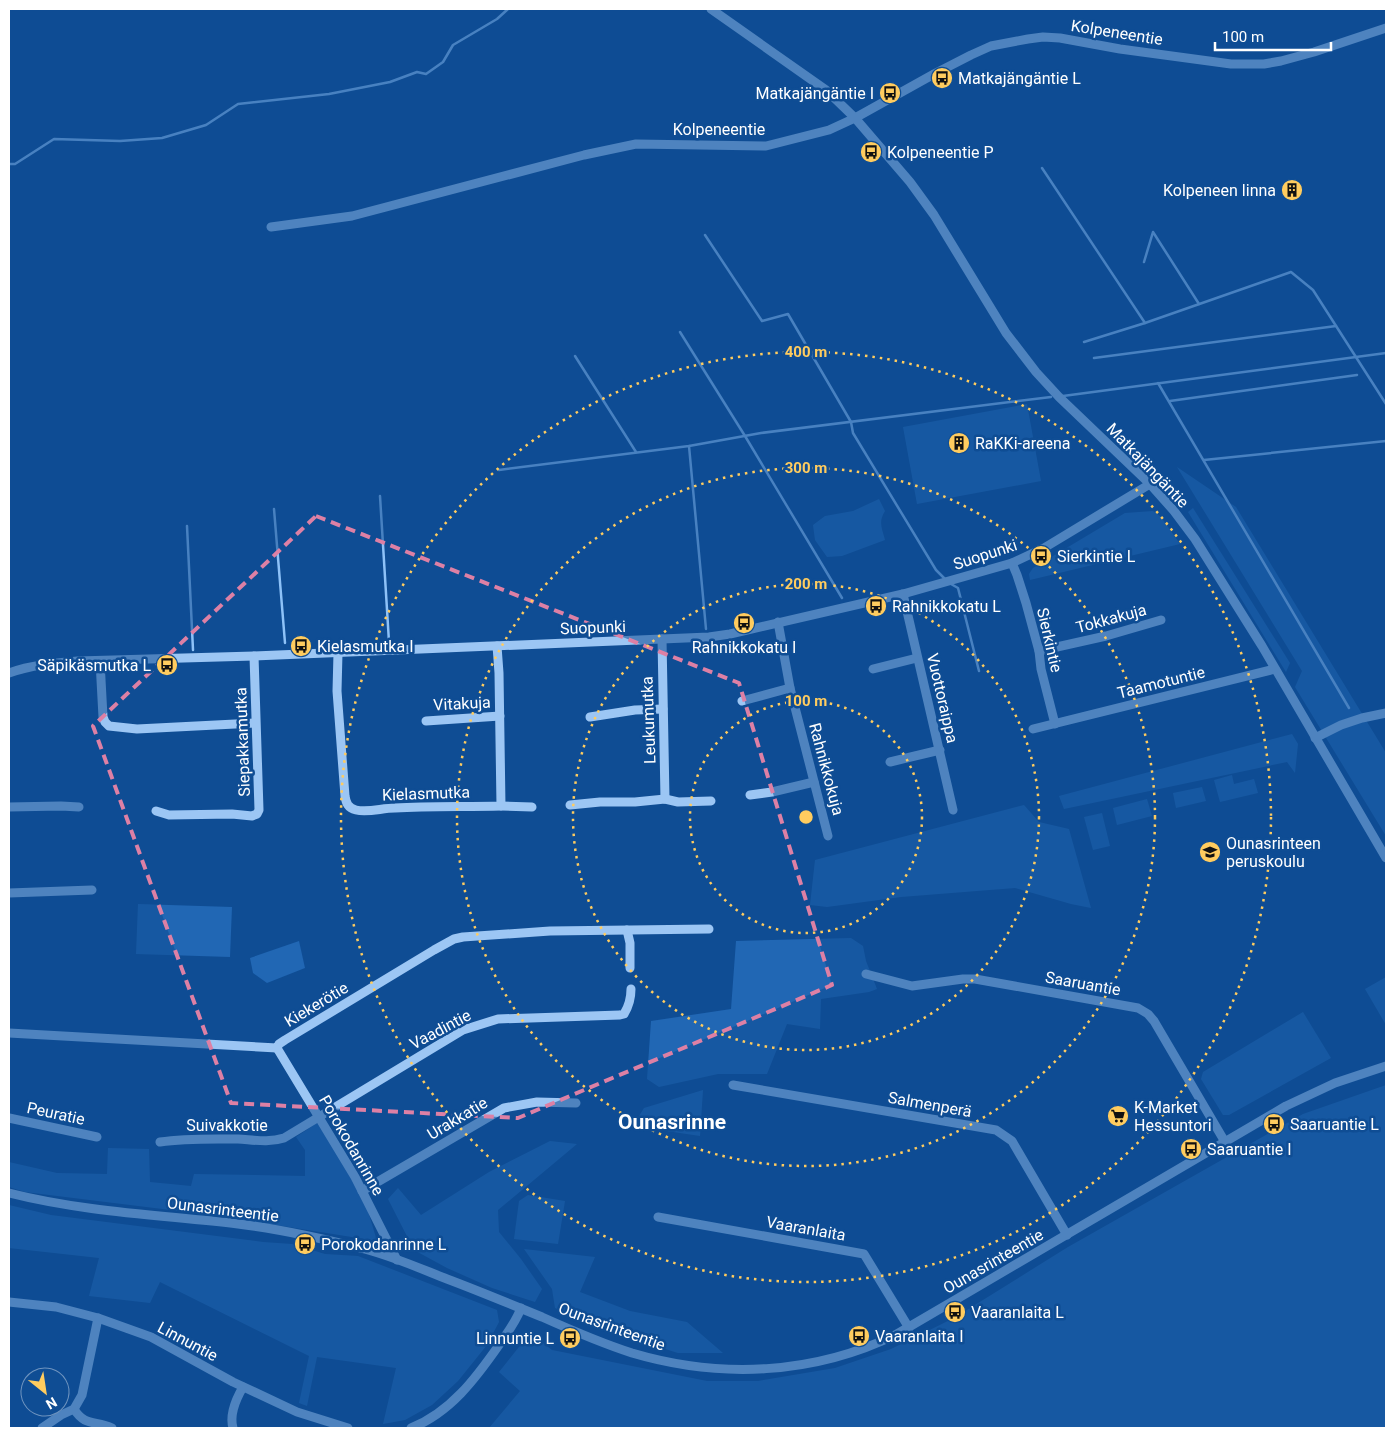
<svg xmlns="http://www.w3.org/2000/svg" width="1395" height="1437" font-family="Roboto,sans-serif">
	<style>
		.green { fill: #2167b4 }
		.lines { fill: none; stroke-linecap: round; stroke-linejoin: round }
		.stream { stroke: #8ec2f8; stroke-width: 2.5 }
		.minor { stroke: #9cc6f4; stroke-width: 9 }
		.marked { fill: none; stroke: #dd80a5; stroke-width: 4; stroke-dasharray: 10 6; stroke-linejoin: round }
		.ring { fill: none; stroke: #ffcc5f; stroke-width: 2.5; stroke-dasharray: 2.5 5 }
		.labels { text-anchor: middle; stroke-width: 5; stroke-linejoin: round; paint-order: stroke }
		.street-label { font-size: 16px; fill: #fff; stroke: #0f4d94 }
		.poi-label { font-size: 16px; fill: #fff; stroke: #0f4d94; text-anchor: start }
		.district-label { font-size: 21px; font-weight: bold; fill: #fff; stroke: #0f4d94 }
		.centre { fill: #ffcc5f; stroke: #0f4d94; stroke-width: 2.5 }
		.ring-label { font-size: 15px; text-anchor: middle; font-weight: bold; fill: #ffcc5f; stroke: #0f4d94; stroke-width: 5; stroke-linejoin: round; paint-order: stroke }
	</style>
	<rect width="100%" height="100%" fill="#0f4d94"/>
	<g class="green">
		<polygon points="1027,404 1041,481 917,504 903,427"/>
		<polygon points="1177,467 1236,507 1386,753 1386,836 1295,687 1302,671"/>
		<path d="M879,499L885,511C878,522 882,528 885,540L842,556L827,557L815,540L813,525L825,516L853,511Z"/>
		<polygon points="1193,508 1290,663 1286,672 1188,512"/>
		<polygon points="1153,511 1161,517 1180,544 1030,580 1029,574 1033,568 1125,513"/>
		<polygon points="1292,734 1298,744 1295,773 1287,762 1064,809 1059,796"/>
		<polygon points="1232,775 1234,784 1254,779 1258,793 1220,802 1214,780"/>
		<polygon points="1202,787 1206,801 1176,808 1173,793"/>
		<polygon points="1147,799 1152,816 1117,825 1113,808"/>
		<polygon points="1024,805 1039,822 1069,829 1091,908 1071,904 1015,888 901,897 827,907 810,905 815,860"/>
		<polygon points="1102,813 1110,846 1093,850 1084,817"/>
		<polygon points="138,904 232,907 230,957 136,954"/>
		<polygon points="851,938 863,946 866,961 877,989 869,992 821,999 820,1029 787,1024 767,1074 718,1074 659,1087 647,1079 651,1021 731,1009 736,941"/>
		<polygon points="299,941 305,968 267,983 253,973 250,958"/>
		<polygon points="1386,977 1386,1025 1365,989"/>
		<polygon points="1303,1012 1331,1058 1229,1115 1223,1115 1201,1079 1203,1072"/>
		<polygon points="1386,1085 1386,1428 489,1428 520,1391 499,1372 530,1333 552,1350 707,1381 758,1381 835,1368 891,1349 954,1318 1068,1247 1303,1114"/>
		<polygon points="703,1090 700,1136 633,1126 644,1108"/>
		<polygon points="317,1123 362,1191 377,1241 219,1216 25,1192 9,1187 9,1162 57,1173 107,1174 108,1148 149,1149 150,1182 191,1186 194,1174 305,1176 305,1150 296,1137"/>
		<polygon points="550,1141 577,1144 498,1210 499,1232 521,1259 542,1289 535,1302 492,1288 447,1268 414,1250 388,1199 398,1188 421,1215 489,1172"/>
		<polygon points="528,1195 565,1201 558,1244 514,1239 519,1201"/>
		<polygon points="9,1205 51,1215 263,1242 292,1244 325,1254 358,1256 497,1310 499,1322 487,1345 458,1381 432,1405 405,1420 383,1424 396,1368 317,1357 307,1406 299,1403 309,1356 160,1282 150,1303 89,1296 99,1258 9,1248"/>
		<polygon points="524,1249 595,1257 580,1292 630,1311 687,1322 723,1353 678,1353 617,1334 555,1308 552,1289"/>
	</g>
	<g class="lines">
		<g class="stream">
			<polyline points="9,164 15,164 54,139 120,141 162,138 206,125 238,104 329,94 390,82 417,72 426,74 443,62 453,45 497,19 508,9"/>
			<polyline points="1042,168 1145,323 1291,272 1313,290 1386,404"/>
			<polyline points="705,235 762,321 788,314 851,422 853,433 936,570 945,579"/>
			<polyline points="1144,262 1153,232 1199,304"/>
			<polyline points="680,332 745,436 842,598"/>
			<polyline points="1084,342 1145,323"/>
			<polyline points="575,356 636,452"/>
			<polyline points="1094,358 1336,326"/>
			<polyline points="1158,383 1349,708"/>
			<polyline points="1063,396 1386,353"/>
			<polyline points="1170,401 1357,375"/>
			<polyline points="689,446 706,629"/>
			<polyline points="1204,460 1386,441"/>
			<polyline points="499,470 689,446 761,433 1051,397"/>
			<polyline points="380,496 389,642"/>
			<polyline points="274,509 285,643"/>
			<polyline points="187,526 193,650"/>
			<polyline points="951,584 958,588 979,671"/>
		</g>
		<g class="minor">
			<polyline points="711,9 826,90 855,118 910,182 934,215 1006,333 1036,372 1059,397 1150,484 1174,511 1195,539 1262,646 1386,858"/>
			<polyline points="271,227 352,216 584,155 636,144 766,146 829,130 855,118 934,74 971,55 991,46 1028,39 1043,37 1060,38 1120,49 1231,64 1264,64 1281,61 1314,52 1386,28"/>
			<polyline points="1012,563 1017,575 1026,603 1039,651 1041,669 1055,724"/>
			<polyline points="903,594 953,810"/>
			<polyline points="778,622 790,688 828,836"/>
			<polyline points="662,639 665,799"/>
			<polyline points="1039,651 1106,636 1161,620"/>
			<path d="M338,653L337,691L345,796C346,803 348,808 356,810C368,813 382,808 395,808C430,806 465,807 501,806L499,673L497,646"/>
			<polyline points="100,661 103,717 105,722 109,726 137,729 255,723"/>
			<polyline points="873,669 917,658"/>
			<path d="M9,673C31,665 54,663 78,661L254,656L662,639L709,637L730,634L903,594L1012,563L1044,548L1150,484"/>
			<polyline points="742,701 790,688"/>
			<polyline points="590,717 635,710 663,709"/>
			<polyline points="426,721 500,716"/>
			<polyline points="1033,729 1275,669"/>
			<polyline points="1315,738 1341,725 1362,718 1386,713"/>
			<polyline points="890,762 940,750"/>
			<polyline points="750,795 772,792 814,782"/>
			<polyline points="570,805 600,802 635,802 665,799 678,802 711,801"/>
			<polyline points="501,806 532,807"/>
			<polyline points="9,807 61,806 79,807"/>
			<polyline points="156,811 169,815 232,814 252,816 257,814 259,810 254,656"/>
			<polyline points="9,893 92,890"/>
			<polyline points="627,930 630,943 630,968"/>
			<polyline points="866,974 912,986 963,979 975,979 1138,1008 1148,1014 1154,1021 1225,1142"/>
			<polyline points="9,1033 277,1048 279,1044 285,1040 434,950 454,939 463,937 550,931 709,929"/>
			<polyline points="277,1048 355,1177 397,1260"/>
			<polyline points="733,1085 996,1130 1012,1141 1067,1235"/>
			<polyline points="9,1118 97,1137"/>
			<path d="M160,1142C186,1138 212,1139 238,1139C254,1140 269,1143 284,1138L463,1030L498,1019L620,1015L624,1014C629,1006 631,999 631,989"/>
			<polyline points="362,1191 504,1108 537,1102 576,1103"/>
			<path d="M9,1193C84,1212 161,1215 238,1224C279,1229 320,1238 360,1248C390,1255 419,1268 447,1279C479,1291 510,1304 542,1317C571,1330 601,1343 632,1353C720,1379 814,1375 897,1334L1286,1106L1335,1083L1386,1066"/>
			<polyline points="658,1217 864,1254 909,1328"/>
			<polyline points="9,1302 56,1307 98,1318 151,1337 233,1382 297,1412 348,1428"/>
			<path d="M74,1409C85,1427 96,1420 112,1428"/>
			<polyline points="42,1428 61,1415 74,1409 82,1395 98,1318"/>
			<path d="M233,1428C229,1414 236,1399 243,1387"/>
			<path d="M411,1428C450,1413 476,1378 499,1345C507,1333 516,1322 521,1308"/>
		</g>
	</g>
	<path d="M0 0H1395V1437H0ZM316,516L739,683L832,985L518,1118L231,1103L93,726Z" fill="#0f4d94" fill-opacity=".55" fill-rule="evenodd"/>
	<path class="marked" d="M316,516L739,683L832,985L518,1118L231,1103L93,726Z"/>
	<g class="ring">
		<circle cx="806" cy="817" r="116"/>
		<circle cx="806" cy="817" r="233"/>
		<circle cx="806" cy="817" r="349"/>
		<circle cx="806" cy="817" r="465"/>
	</g>
	<defs>
		<g id="bus-disc" transform="scale(1.125)"><circle r="9.5" fill="#ffcc5f" stroke="#0f4d94"/><path d="M-5-6H5V4H4V6H2V4H-2V6H-4V4H-5ZM-3.5-4V0h7V-4ZM-3.5 1.2v1.5H-2V1.2ZM2 1.2v1.5H3.5V1.2Z" fill="#111"/></g>
		<g id="building-disc" transform="scale(1.125)"><circle r="9.5" fill="#ffcc5f" stroke="#0f4d94"/><path d="M-4-6H4V6H1V3H-1V6H-4ZM-2.5-4.3h1.7v1.8h-1.7ZM.8-4.3h1.7v1.8H.8ZM-2.5-1h1.7V.8h-1.7ZM.8-1h1.7V.8H.8Z" fill="#111"/></g>
		<g id="school-disc" transform="scale(1.125)"><circle r="9.5" fill="#ffcc5f" stroke="#0f4d94"/><path d="M0-5L7-2L0 1L-7-2ZM-4 1L0 2.5L4 1V4Q0 6-4 4Z" fill="#111"/></g>
		<g id="supermarket-disc" transform="scale(1.125)"><circle r="9.5" fill="#ffcc5f" stroke="#0f4d94"/><path d="M-6-5.5h2.5l.6 2H6L4.5 2H-2.5L-4.4-4H-6ZM-1.5 3.2a1.3 1.3 0 1 0 .1 0ZM3 3.2a1.3 1.3 0 1 0 .1 0Z" fill="#111"/></g>
	</defs>
	<g fill-rule="evenodd">
		<use href="#bus-disc" x="942" y="78"/>
		<use href="#bus-disc" x="890" y="93"/>
		<use href="#bus-disc" x="871" y="152"/>
		<use href="#building-disc" x="1292" y="190"/>
		<use href="#building-disc" x="959" y="443"/>
		<use href="#bus-disc" x="1041" y="556"/>
		<use href="#bus-disc" x="876" y="606"/>
		<use href="#bus-disc" x="744" y="623"/>
		<use href="#bus-disc" x="301" y="646"/>
		<use href="#bus-disc" x="167" y="665"/>
		<use href="#school-disc" x="1210" y="852"/>
		<use href="#supermarket-disc" x="1118" y="1116"/>
		<use href="#bus-disc" x="1274" y="1124"/>
		<use href="#bus-disc" x="1191" y="1149"/>
		<use href="#bus-disc" x="305" y="1244"/>
		<use href="#bus-disc" x="955" y="1312"/>
		<use href="#bus-disc" x="859" y="1336"/>
		<use href="#bus-disc" x="570" y="1338"/>
	</g>
	<g class="labels">
		<g class="street-label">
			<text transform="translate(1117 32) rotate(9)" y="6">Kolpeneentie</text>
			<text x="719" y="135">Kolpeneentie</text>
			<text transform="translate(1148 465) rotate(46)" y="6">Matkajängäntie</text>
			<text transform="translate(985 554) rotate(-18)" y="6">Suopunki</text>
			<text transform="translate(1111 618) rotate(-15)" y="6">Tokkakuja</text>
			<text transform="translate(593 627) rotate(-2)" y="6">Suopunki</text>
			<text transform="translate(1050 640) rotate(77)" y="6">Sierkintie</text>
			<text transform="translate(1161 682) rotate(-14)" y="6">Taamotuntie</text>
			<text transform="translate(943 698) rotate(77)" y="6">Vuottoraippa</text>
			<text transform="translate(462 703) rotate(-3)" y="6">Vitakuja</text>
			<text transform="translate(648 720) rotate(-92)" y="6">Leukumutka</text>
			<text transform="translate(242 742) rotate(-92)" y="6">Siepakkamutka</text>
			<text transform="translate(827 769) rotate(75)" y="6">Rahnikkokuja</text>
			<text transform="translate(426 793) rotate(-2)" y="6">Kielasmutka</text>
			<text transform="translate(1083 983) rotate(10)" y="6">Saaruantie</text>
			<text transform="translate(316 1004) rotate(-31)" y="6">Kiekerötie</text>
			<text transform="translate(440 1029) rotate(-28)" y="6">Vaadintie</text>
			<text transform="translate(930 1104) rotate(10)" y="6">Salmenperä</text>
			<text transform="translate(56 1113) rotate(12)" y="6">Peuratie</text>
			<text transform="translate(457 1118) rotate(-31)" y="6">Urakkatie</text>
			<text x="227" y="1131">Suivakkotie</text>
			<text transform="translate(352 1145) rotate(60)" y="6">Porokodanrinne</text>
			<text transform="translate(223 1209) rotate(7)" y="6">Ounasrinteentie</text>
			<text transform="translate(806 1228) rotate(10)" y="6">Vaaranlaita</text>
			<text transform="translate(993 1261) rotate(-30)" y="6">Ounasrinteentie</text>
			<text transform="translate(612 1326) rotate(20)" y="6">Ounasrinteentie</text>
			<text transform="translate(188 1341) rotate(28)" y="6">Linnuntie</text>
		</g>
		<g class="poi-label">
			<text x="958" y="84">Matkajängäntie L</text>
			<text x="874" y="99" text-anchor="end">Matkajängäntie I</text>
			<text x="887" y="158">Kolpeneentie P</text>
			<text x="1276" y="196" text-anchor="end">Kolpeneen linna</text>
			<text x="975" y="449">RaKKi-areena</text>
			<text x="1057" y="562">Sierkintie L</text>
			<text x="892" y="612">Rahnikkokatu L</text>
			<text x="317" y="652">Kielasmutka I</text>
			<text x="744" y="653" text-anchor="middle">Rahnikkokatu I</text>
			<text x="151" y="671" text-anchor="end">Säpikäsmutka L</text>
			<text x="1226" y="849">Ounasrinteen<tspan x="1226" dy="18">peruskoulu</tspan></text>
			<text x="1134" y="1113">K-Market<tspan x="1134" dy="18">Hessuntori</tspan></text>
			<text x="1290" y="1130">Saaruantie L</text>
			<text x="1207" y="1155">Saaruantie I</text>
			<text x="321" y="1250">Porokodanrinne L</text>
			<text x="971" y="1318">Vaaranlaita L</text>
			<text x="875" y="1342">Vaaranlaita I</text>
			<text x="554" y="1344" text-anchor="end">Linnuntie L</text>
		</g>
		<g class="district-label">
			<text x="672" y="1129">Ounasrinne</text>
		</g>
	</g>
	<circle cx="806" cy="817" r="8" class="centre"/>
	<g class="ring-label">
		<text x="806" y="357">400 m</text>
		<text x="806" y="473">300 m</text>
		<text x="806" y="589">200 m</text>
		<text x="806" y="706">100 m</text>
	</g>
	<rect width="1395" height="1437" fill="none" stroke="#ffffff" stroke-width="20"/>
	<g transform="translate(45 1392) rotate(150)"><circle r="24" fill="#0f4d94" stroke="#6f94bf"/>
	<path d="M0-4L9 19L0 12L-9 19Z" fill="#ffcc5f"/>
	<text y="-8" font-size="14" font-weight="bold" text-anchor="middle" fill="#ffffff">N</text>
	</g>
	<path d="M1215 42v8h116v-8" fill="none" stroke="#ffffff" stroke-width="2.5"/>
	<text x="1222" y="42" font-size="15" fill="#ffffff" stroke="#0f4d94" stroke-width="4" paint-order="stroke">100 m</text>
</svg>
